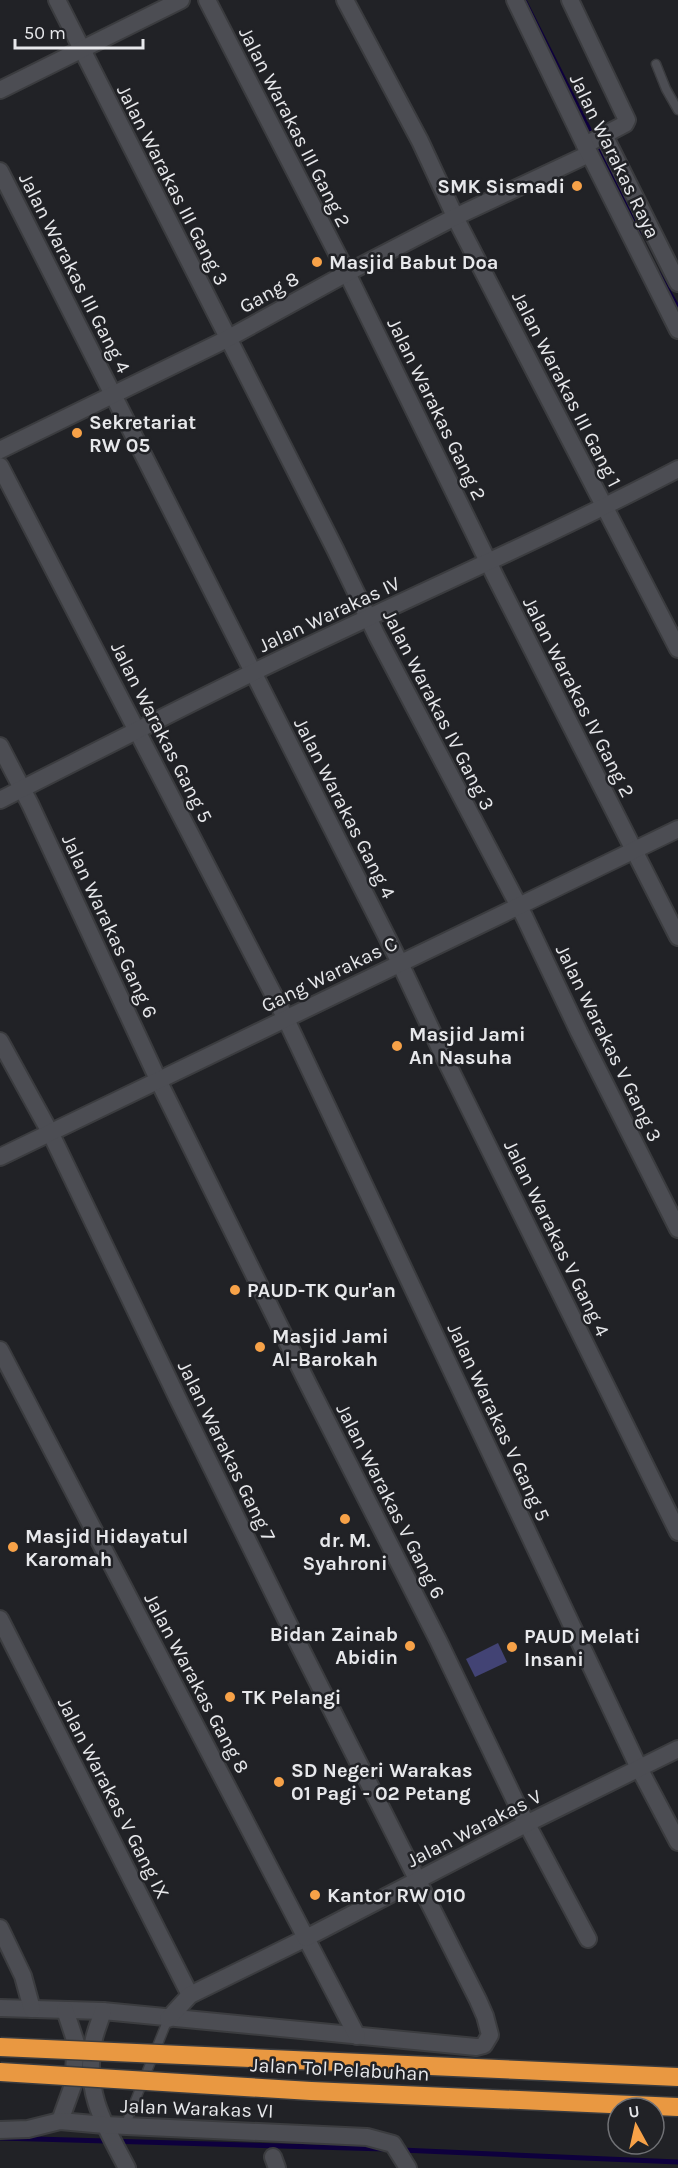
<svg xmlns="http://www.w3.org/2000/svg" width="678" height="2168" font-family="Karla,sans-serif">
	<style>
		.green { fill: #424374 }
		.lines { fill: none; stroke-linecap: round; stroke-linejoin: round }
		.stream { stroke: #0e003d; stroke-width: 5 }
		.service-casing { stroke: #3b3c3f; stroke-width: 11 }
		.minor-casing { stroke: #3b3c3f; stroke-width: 20 }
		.tertiary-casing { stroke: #3b3c3f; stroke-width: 20 }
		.service { stroke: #4c4d53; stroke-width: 8 }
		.minor { stroke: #4c4d53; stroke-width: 16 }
		.tertiary { stroke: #4c4d53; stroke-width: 16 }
		.motorway-bridge-casing { stroke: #3b3c3f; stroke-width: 21; stroke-linecap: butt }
		.motorway-bridge { stroke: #e99841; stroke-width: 18 }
		.poi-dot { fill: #f7a248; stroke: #212226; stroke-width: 2 }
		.labels { text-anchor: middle; stroke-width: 5; stroke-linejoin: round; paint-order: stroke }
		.street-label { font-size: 20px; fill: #e7e8eb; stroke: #212226 }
		.poi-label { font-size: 20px; font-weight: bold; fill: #e7e8eb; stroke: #212226; text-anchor: start }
	</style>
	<rect width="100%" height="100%" fill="#212226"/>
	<polygon class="green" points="498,1643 507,1662 475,1677 466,1659"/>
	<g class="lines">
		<g class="stream">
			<polyline points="524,0 612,175 639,235"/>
			<polyline points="658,273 678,308"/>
			<polyline points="0,2138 386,2149"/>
			<polyline points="401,2150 678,2162"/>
		</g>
		<g class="service-casing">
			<g id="service">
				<polyline points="656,64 666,89 678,110"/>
				<polyline points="125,2126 168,2019"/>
			</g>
		</g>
		<g class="minor-casing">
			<g id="minor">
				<polyline points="57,0 335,549 377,636 524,916 579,1032 678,1229"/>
				<polyline points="207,0 347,273 496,578 678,937"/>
				<polyline points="345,0 420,141 459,225 678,649"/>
				<polyline points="570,0 627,120 625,124 585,145"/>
				<polyline points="0,90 181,0"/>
				<polyline points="604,135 678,283"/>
				<polyline points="0,171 398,959 445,1059 678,1532"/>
				<polyline points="0,450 227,339 347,273 455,217 589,154"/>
				<polyline points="0,466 284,1015 639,1768 678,1842"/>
				<polyline points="0,746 30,804 162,1088 308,1384 438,1640 521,1813 588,1939"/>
				<polyline points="0,1041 51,1134 178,1399 294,1635 478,2000 485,2016 490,2035 484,2045 476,2047 103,2011 0,2008"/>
				<polyline points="0,1157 678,829"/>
				<polyline points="0,1619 190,1995"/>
				<polyline points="0,1928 23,1976 32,2009"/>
				<path d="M103,2011C100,2021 95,2032 93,2043C84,2093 105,2126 127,2168"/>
				<polyline points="168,2019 190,1995 306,1938 357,2036"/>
				<polyline points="60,2121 73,2085 76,2043 65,2010"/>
				<polyline points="0,2130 28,2129 60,2121 105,2125 367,2137 393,2144 408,2168"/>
				<polyline points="273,2157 277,2168"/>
			</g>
		</g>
		<g class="tertiary-casing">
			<g id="tertiary">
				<polyline points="515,0 585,145 678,330"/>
				<path d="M0,800C85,757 170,713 256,671C396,603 540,541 678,469"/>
				<polyline points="0,1350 306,1938 526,1824 678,1749"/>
			</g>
		</g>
		<use href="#service" class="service"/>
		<use href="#minor" class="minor"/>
		<use href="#tertiary" class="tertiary"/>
		<g class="motorway-bridge-casing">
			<g id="motorway-bridge">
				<polyline points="0,2047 678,2077"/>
				<polyline points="0,2072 311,2091 678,2107"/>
			</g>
		</g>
		<use href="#motorway-bridge" class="motorway-bridge"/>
	</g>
	<g class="poi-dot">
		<circle cx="577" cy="186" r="6"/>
		<circle cx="317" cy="262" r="6"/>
		<circle cx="77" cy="433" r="6"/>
		<circle cx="397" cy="1046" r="6"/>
		<circle cx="235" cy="1290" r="6"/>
		<circle cx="260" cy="1347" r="6"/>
		<circle cx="345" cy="1519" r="6"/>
		<circle cx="13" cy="1547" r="6"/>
		<circle cx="410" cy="1646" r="6"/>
		<circle cx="512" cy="1647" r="6"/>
		<circle cx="230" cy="1697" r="6"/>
		<circle cx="279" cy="1782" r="6"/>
		<circle cx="315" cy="1895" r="6"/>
	</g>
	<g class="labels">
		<g class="street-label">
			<text transform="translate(295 127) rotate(63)" y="7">Jalan Warakas III Gang 2</text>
			<text transform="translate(615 156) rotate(64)" y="7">Jalan Warakas Raya</text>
			<text transform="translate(173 185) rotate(63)" y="7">Jalan Warakas III Gang 3</text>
			<text transform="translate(75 273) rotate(63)" y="7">Jalan Warakas III Gang 4</text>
			<text transform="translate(269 292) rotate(-29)" y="7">Gang 8</text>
			<text transform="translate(567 389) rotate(63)" y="7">Jalan Warakas III Gang 1</text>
			<text transform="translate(437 409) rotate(64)" y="7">Jalan Warakas Gang 2</text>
			<text transform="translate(329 614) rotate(-25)" y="7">Jalan Warakas IV</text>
			<text transform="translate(579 697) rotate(63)" y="7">Jalan Warakas IV Gang 2</text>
			<text transform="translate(439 710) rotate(63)" y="7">Jalan Warakas IV Gang 3</text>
			<text transform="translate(162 732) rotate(63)" y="7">Jalan Warakas Gang 5</text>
			<text transform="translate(345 808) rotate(63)" y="7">Jalan Warakas Gang 4</text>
			<text transform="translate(110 926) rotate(65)" y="7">Jalan Warakas Gang 6</text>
			<text transform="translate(329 974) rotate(-26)" y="7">Gang Warakas C</text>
			<text transform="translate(609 1043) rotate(64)" y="7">Jalan Warakas V Gang 3</text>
			<text transform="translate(557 1238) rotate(64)" y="7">Jalan Warakas V Gang 4</text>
			<text transform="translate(499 1422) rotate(65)" y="7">Jalan Warakas V Gang 5</text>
			<text transform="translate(227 1451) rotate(64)" y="7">Jalan Warakas Gang 7</text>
			<text transform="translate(391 1501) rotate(63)" y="7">Jalan Warakas V Gang 6</text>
			<text transform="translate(197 1683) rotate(62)" y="7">Jalan Warakas Gang 8</text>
			<text transform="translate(114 1798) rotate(63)" y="7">Jalan Warakas V Gang IX</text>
			<text transform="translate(474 1828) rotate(-27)" y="7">Jalan Warakas V</text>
			<text transform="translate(340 2069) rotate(3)" y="7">Jalan Tol Pelabuhan</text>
			<text transform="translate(197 2108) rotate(2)" y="7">Jalan Warakas VI</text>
		</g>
		<g class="poi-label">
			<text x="565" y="193" text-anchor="end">SMK Sismadi</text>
			<text x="329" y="269">Masjid Babut Doa</text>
			<text x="89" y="429">Sekretariat<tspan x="89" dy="23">RW 05</tspan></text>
			<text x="409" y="1041">Masjid Jami<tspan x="409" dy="23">An Nasuha</tspan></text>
			<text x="247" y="1297">PAUD-TK Qur'an</text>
			<text x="272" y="1343">Masjid Jami<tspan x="272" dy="23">Al-Barokah</tspan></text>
			<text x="25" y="1543">Masjid Hidayatul<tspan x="25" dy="23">Karomah</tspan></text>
			<text x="345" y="1547" text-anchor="middle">dr. M.<tspan x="345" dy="23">Syahroni</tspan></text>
			<text x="398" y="1641" text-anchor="end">Bidan Zainab<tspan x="398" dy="23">Abidin</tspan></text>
			<text x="524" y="1643">PAUD Melati<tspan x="524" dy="23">Insani</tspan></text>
			<text x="242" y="1704">TK Pelangi</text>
			<text x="291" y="1777">SD Negeri Warakas<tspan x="291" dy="23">01 Pagi - 02 Petang</tspan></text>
			<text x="327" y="1902">Kantor RW 010</text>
		</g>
	</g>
	<g transform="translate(636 2126) rotate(352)"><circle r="28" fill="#212226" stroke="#707175" stroke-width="1.5"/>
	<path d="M0-4.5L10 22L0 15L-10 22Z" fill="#f7a248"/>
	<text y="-9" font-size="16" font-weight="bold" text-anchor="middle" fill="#e7e8eb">U</text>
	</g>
	<path d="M15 39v9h128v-9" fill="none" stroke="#e7e8eb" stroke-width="3"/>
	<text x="24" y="39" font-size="18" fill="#e7e8eb" stroke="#212226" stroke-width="4.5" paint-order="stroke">50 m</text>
</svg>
